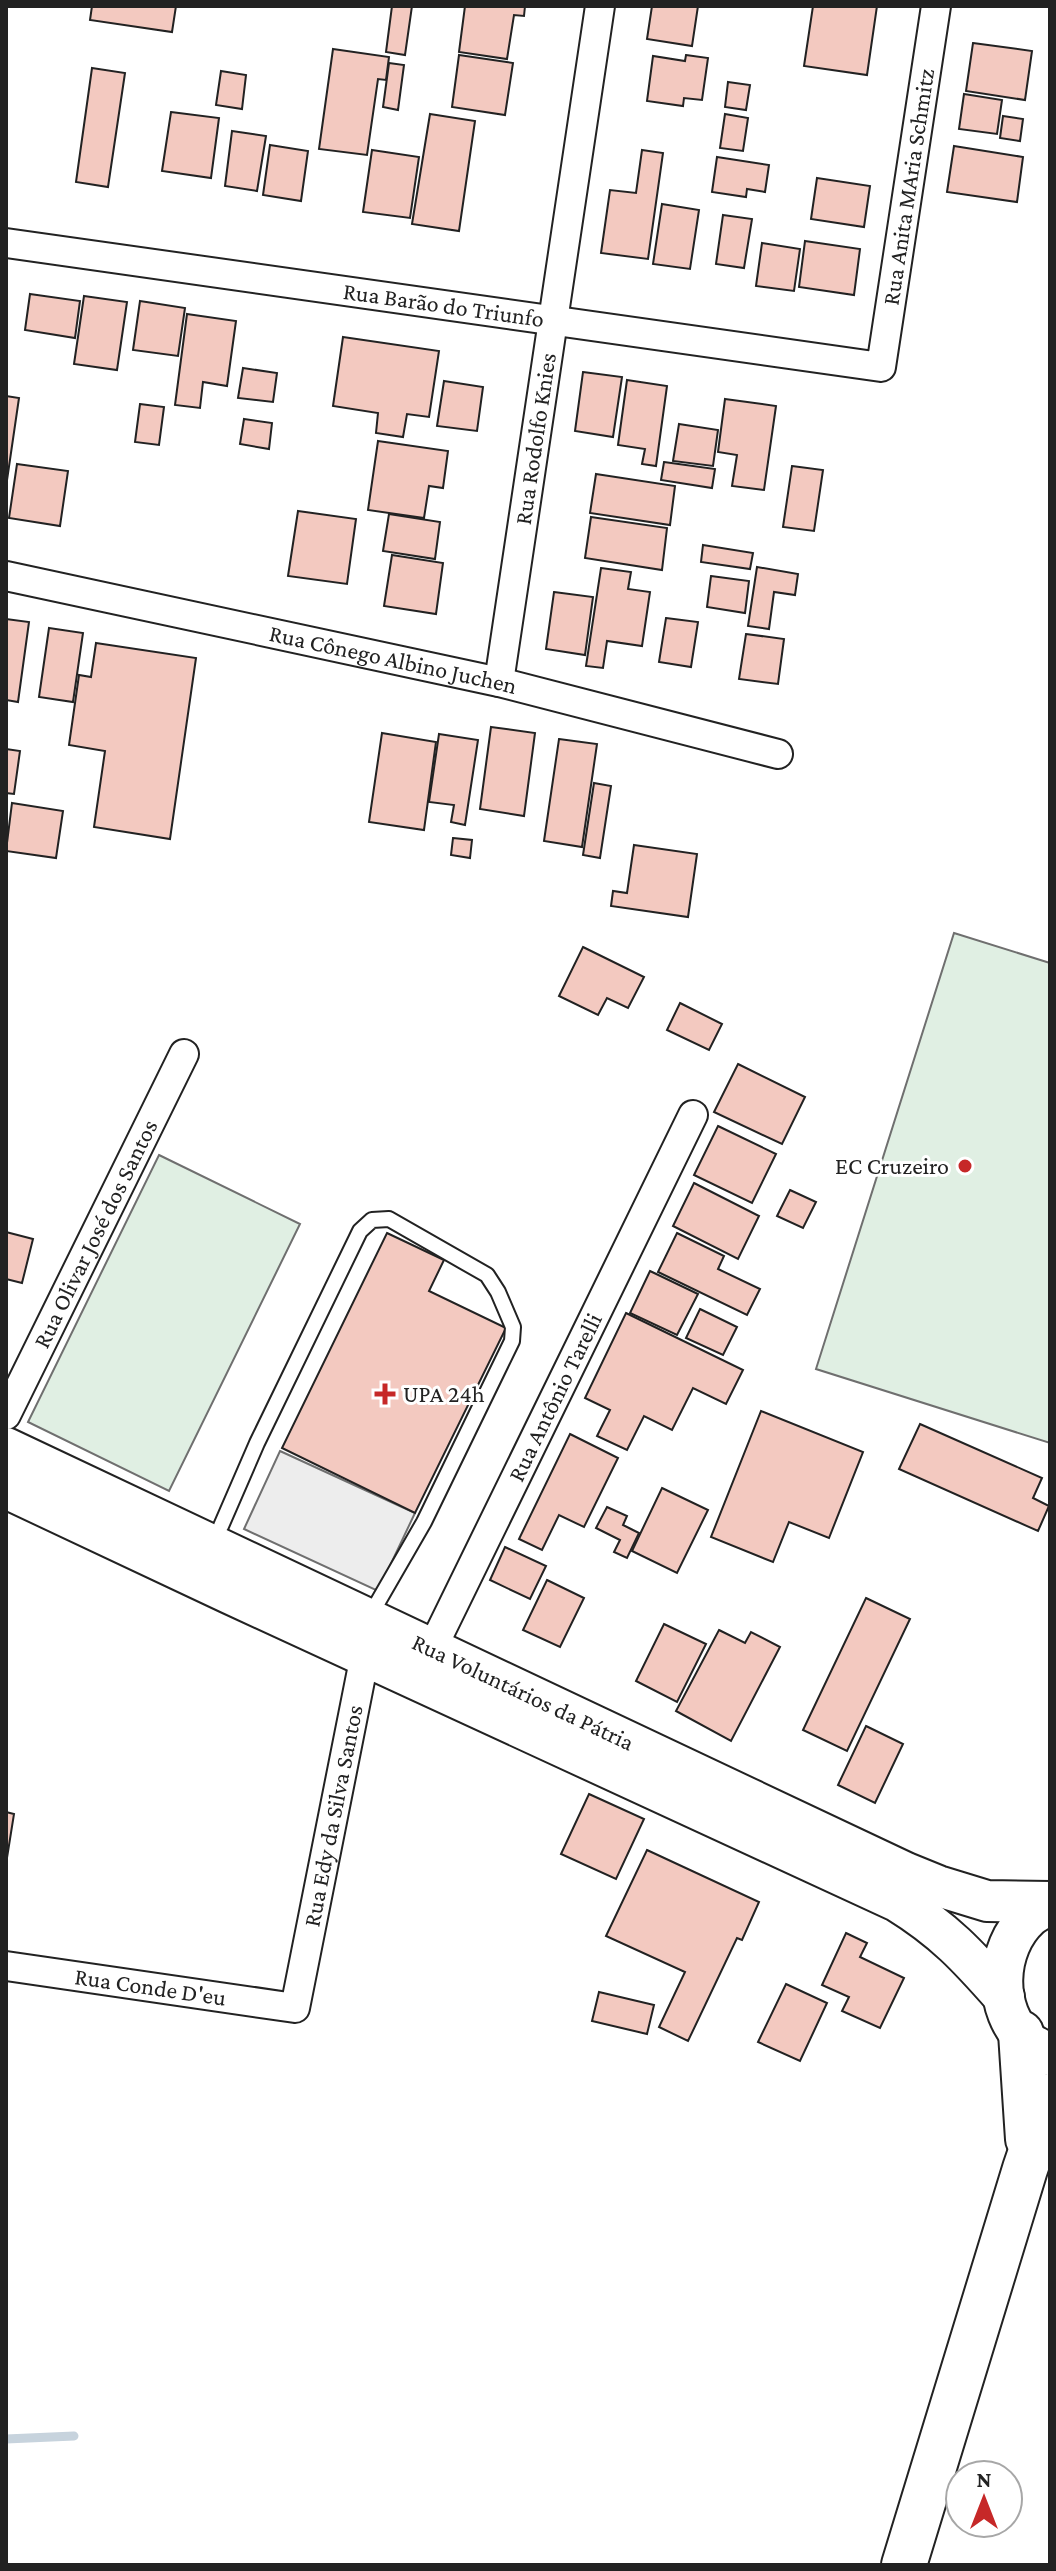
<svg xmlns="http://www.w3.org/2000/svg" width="1056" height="2571" font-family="'Crimson Pro',serif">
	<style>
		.park { fill: #e0efe3; stroke: #6f6f6f; stroke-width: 2 }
		.parking { fill: #ededed; stroke: #6f6f6f; stroke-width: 2 }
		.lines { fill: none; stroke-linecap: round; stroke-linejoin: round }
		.stream { stroke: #c7d3dd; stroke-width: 9 }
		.building { fill: #f3c9c0; stroke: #222; stroke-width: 2 }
		.service-casing { stroke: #222; stroke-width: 18 }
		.minor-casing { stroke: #222; stroke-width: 32 }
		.secondary-casing { stroke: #222; stroke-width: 44 }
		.trunk-casing { stroke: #222; stroke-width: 48 }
		.service { stroke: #fff; stroke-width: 14 }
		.minor { stroke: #fff; stroke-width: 28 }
		.secondary { stroke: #fff; stroke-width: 40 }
		.trunk { stroke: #fff; stroke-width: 44 }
		.poi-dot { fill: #c62828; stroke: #fff; stroke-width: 3 }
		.labels { text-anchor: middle; stroke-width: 6; stroke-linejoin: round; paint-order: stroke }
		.street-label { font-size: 24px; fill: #222; stroke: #fff }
		.poi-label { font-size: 24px; fill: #222; stroke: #fff; text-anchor: end }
	</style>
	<rect width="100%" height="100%" fill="#fff"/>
	<g class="park">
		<polygon points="954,933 1050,963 1050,1443 816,1369"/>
		<polygon points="159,1155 300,1224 169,1491 28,1422"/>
	</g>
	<polygon class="parking" points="280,1451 415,1513 378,1591 244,1529"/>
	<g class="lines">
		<polyline class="stream" points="6,2439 74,2436"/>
	</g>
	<g class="building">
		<polygon points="92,6 176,6 172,32 90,20"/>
		<polygon points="392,6 412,6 405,55 386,52"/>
		<polygon points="465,6 525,6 524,16 514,15 507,59 459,52"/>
		<polygon points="652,6 698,6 692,46 647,39"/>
		<polygon points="813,6 877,6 867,75 804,66"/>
		<polygon points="973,43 1032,51 1025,100 966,91"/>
		<polygon points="333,49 389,57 386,80 378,79 367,155 319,149"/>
		<polygon points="459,55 513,63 505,115 452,107"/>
		<polygon points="686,55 708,58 702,100 684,98 683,106 647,101 653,56 685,61"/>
		<polygon points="389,63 404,65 398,110 383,107"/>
		<polygon points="92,68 125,73 108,187 76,182"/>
		<polygon points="221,71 246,75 242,109 216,105"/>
		<polygon points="728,82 750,85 746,110 725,107"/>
		<polygon points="964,94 1002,100 997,134 959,129"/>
		<polygon points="171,112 219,118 211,178 162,171"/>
		<polygon points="430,114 475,121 459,231 412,224"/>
		<polygon points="725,114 748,118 743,151 720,148"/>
		<polygon points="1003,116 1023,119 1020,141 1000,138"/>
		<polygon points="232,131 266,136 257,191 225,186"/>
		<polygon points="270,145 308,151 301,201 263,195"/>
		<polygon points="954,146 1023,157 1017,202 947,192"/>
		<polygon points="372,150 419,157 410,218 363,212"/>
		<polygon points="642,150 663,153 648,259 601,253 610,190 636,193"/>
		<polygon points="717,157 769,165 765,192 747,189 746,197 712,192"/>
		<polygon points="817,178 870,186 864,227 811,219"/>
		<polygon points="662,204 699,210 690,269 653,264"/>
		<polygon points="723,215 752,219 744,268 716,264"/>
		<polygon points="805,241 860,249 854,295 799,287"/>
		<polygon points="762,243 800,249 794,291 756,286"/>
		<polygon points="30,294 80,301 75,338 25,330"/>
		<polygon points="84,296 127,302 117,370 74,364"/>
		<polygon points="140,301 185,308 178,356 133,350"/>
		<polygon points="187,314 236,321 227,386 203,382 200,408 175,405"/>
		<polygon points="343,337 439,351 429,417 407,414 403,437 376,433 378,413 333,406"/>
		<polygon points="243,368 277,373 273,402 238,398"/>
		<polygon points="583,372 622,377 613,437 575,431"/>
		<polygon points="627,380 667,386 656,466 642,464 645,449 618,445"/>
		<polygon points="444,381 483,387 477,431 437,426"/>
		<polygon points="6,396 19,398 6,487"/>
		<polygon points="725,399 776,406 764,490 732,486 737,455 718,452"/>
		<polygon points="140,404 164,407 159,445 135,442"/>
		<polygon points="244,419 272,423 269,449 240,444"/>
		<polygon points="679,424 718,430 713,466 673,461"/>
		<polygon points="378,441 448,451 443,488 429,486 424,518 368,510"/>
		<polygon points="664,462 715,469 712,488 661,480"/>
		<polygon points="17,464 68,471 60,526 9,518"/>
		<polygon points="792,466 823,470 814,531 783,527"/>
		<polygon points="596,474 675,486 670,525 590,513"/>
		<polygon points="298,511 356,519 347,584 288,576"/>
		<polygon points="389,514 440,522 435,559 383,551"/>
		<polygon points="591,517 667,528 662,570 585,558"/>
		<polygon points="703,545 753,553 750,569 701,562"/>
		<polygon points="392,555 443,563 436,614 384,606"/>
		<polygon points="757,567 798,574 795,595 774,592 769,629 748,626"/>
		<polygon points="601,568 631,572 628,589 650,592 642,646 607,641 603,668 586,666"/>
		<polygon points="711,576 749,581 745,613 707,607"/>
		<polygon points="554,592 593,597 585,655 546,649"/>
		<polygon points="666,618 698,622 691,667 659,662"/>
		<polygon points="6,619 29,622 18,702 6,700"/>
		<polygon points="49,628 83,633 73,702 39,697"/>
		<polygon points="746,634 784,639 778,684 739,679"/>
		<polygon points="96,643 196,658 170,839 94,827 105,751 69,745 79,675 91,677"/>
		<polygon points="491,727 535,733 524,816 480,809"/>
		<polygon points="382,733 436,742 424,830 369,822"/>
		<polygon points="439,734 478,740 465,825 451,822 454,805 429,802"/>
		<polygon points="559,739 597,744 582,847 544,841"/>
		<polygon points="6,749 20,751 14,794 6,793"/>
		<polygon points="594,783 611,786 600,858 583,855"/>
		<polygon points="12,803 63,811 56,858 6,851"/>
		<polygon points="453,838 472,840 470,858 451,855"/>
		<polygon points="634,845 697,854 688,917 611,906 613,891 627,893"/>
		<polygon points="583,947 644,977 628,1008 607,998 598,1015 559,996"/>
		<polygon points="680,1003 722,1024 709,1050 667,1030"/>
		<polygon points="738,1064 805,1097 782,1144 714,1112"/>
		<polygon points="718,1126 776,1154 752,1203 694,1175"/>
		<polygon points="694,1183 759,1216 738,1259 673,1226"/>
		<polygon points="790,1190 816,1202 803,1228 777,1216"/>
		<polygon points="6,1232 33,1239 22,1283 6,1279"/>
		<polygon points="387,1233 444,1260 429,1291 506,1328 415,1513 282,1448"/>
		<polygon points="677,1233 724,1256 718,1269 760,1289 747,1315 658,1272"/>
		<polygon points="650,1271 698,1294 677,1335 630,1313"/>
		<polygon points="700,1309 737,1327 723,1355 686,1338"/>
		<polygon points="626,1313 743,1370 726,1404 693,1388 672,1430 644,1416 627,1450 597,1436 610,1410 585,1398"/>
		<polygon points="761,1411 863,1452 829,1538 789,1522 773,1562 711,1537"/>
		<polygon points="920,1424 1042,1478 1033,1498 1049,1506 1038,1531 899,1469"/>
		<polygon points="570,1434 618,1458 584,1527 559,1515 542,1550 519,1539"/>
		<polygon points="662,1488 708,1510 677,1573 632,1551"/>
		<polygon points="607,1507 627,1516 623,1525 639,1533 627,1558 614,1552 620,1540 596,1528"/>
		<polygon points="505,1547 546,1566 530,1599 490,1580"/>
		<polygon points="547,1580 584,1598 560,1647 523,1630"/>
		<polygon points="866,1598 910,1619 847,1751 803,1730"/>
		<polygon points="664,1624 706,1644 677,1702 636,1681"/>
		<polygon points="719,1630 745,1643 751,1632 780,1647 731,1741 676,1711"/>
		<polygon points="866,1726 903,1744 875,1803 838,1785"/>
		<polygon points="589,1794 644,1819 616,1879 561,1854"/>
		<polygon points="6,1812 14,1814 6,1864"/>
		<polygon points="647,1850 759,1902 742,1940 737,1938 688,2041 659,2027 685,1972 606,1936"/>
		<polygon points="846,1933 867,1943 860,1957 904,1978 880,2028 842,2011 849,1997 822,1985"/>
		<polygon points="786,1984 827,2003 800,2061 758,2042"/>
		<polygon points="599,1992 654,2005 647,2034 592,2021"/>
	</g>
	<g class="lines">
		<g class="service-casing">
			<polyline id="service" points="221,1526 257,1443 360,1231 372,1220 389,1219 487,1275 498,1292 513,1327 512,1341 424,1522 375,1607"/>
		</g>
		<g class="minor-casing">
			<g id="minor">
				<path id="s1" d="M6,243L881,367L936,6"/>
				<path id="s2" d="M6,576L499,682L778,754"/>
				<path id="s3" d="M499,682L600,6"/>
				<path id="s4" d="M6,1415L184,1054"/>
				<path id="s5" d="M424,1665L693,1115"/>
				<path id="s6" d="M6,1966L295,2008L368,1640"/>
			</g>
		</g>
		<g class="secondary-casing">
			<g id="secondary">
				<path id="s7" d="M6,1448L906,1873L938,1886L987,1901L1050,1902"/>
				<path d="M6,1488L229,1593L897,1901C944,1930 968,1956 1004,1997"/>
				<path d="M1050,1904C1043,1908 1035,1912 1029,1917C995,1948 992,2011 1028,2042C1034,2047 1043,2050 1050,2055"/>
			</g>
		</g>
		<g class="trunk-casing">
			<g id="trunk">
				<polyline points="1021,2033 1028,2139"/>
				<polyline points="904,2565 1025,2169 1050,2096"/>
			</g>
		</g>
		<use href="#service" class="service"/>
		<use href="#minor" class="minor"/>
		<use href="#secondary" class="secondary"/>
		<use href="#trunk" class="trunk"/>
	</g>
	<g class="poi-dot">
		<circle cx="965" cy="1166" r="8"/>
		<path d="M381 1382h8v8h8v8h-8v8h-8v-8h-8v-8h8z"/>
	</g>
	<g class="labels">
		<g class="street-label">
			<text dy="8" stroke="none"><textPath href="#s1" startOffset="1066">Rua Anita MAria Schmitz</textPath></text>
			<text dy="8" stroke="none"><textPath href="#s1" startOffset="442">Rua Barão do Triunfo</textPath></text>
			<text dy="8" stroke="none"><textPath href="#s3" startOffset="246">Rua Rodolfo Knies</textPath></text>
			<text dy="8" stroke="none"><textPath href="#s2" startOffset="396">Rua Cônego Albino Juchen</textPath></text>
			<text dy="8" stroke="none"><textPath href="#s4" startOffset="202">Rua Olivar José dos Santos</textPath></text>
			<text dy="8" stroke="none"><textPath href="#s5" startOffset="298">Rua Antônio Tarelli</textPath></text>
			<text dy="8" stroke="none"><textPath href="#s7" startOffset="572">Rua Voluntários da Pátria</textPath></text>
			<text dy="8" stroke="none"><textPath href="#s6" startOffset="488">Rua Edy da Silva Santos</textPath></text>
			<text dy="8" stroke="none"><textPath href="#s6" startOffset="146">Rua Conde D'eu</textPath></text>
		</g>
		<g class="poi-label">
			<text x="949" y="1174">EC Cruzeiro</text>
			<text x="403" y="1402" text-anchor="start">UPA 24h</text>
		</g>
	</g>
	<rect width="1056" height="2571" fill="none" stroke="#222222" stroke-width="16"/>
	<g transform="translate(984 2499)"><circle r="38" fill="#ffffff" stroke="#a7a7a7" stroke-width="2"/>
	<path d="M0-6L14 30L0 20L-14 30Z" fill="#c62828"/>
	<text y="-12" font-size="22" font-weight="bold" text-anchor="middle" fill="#222222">N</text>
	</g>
</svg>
